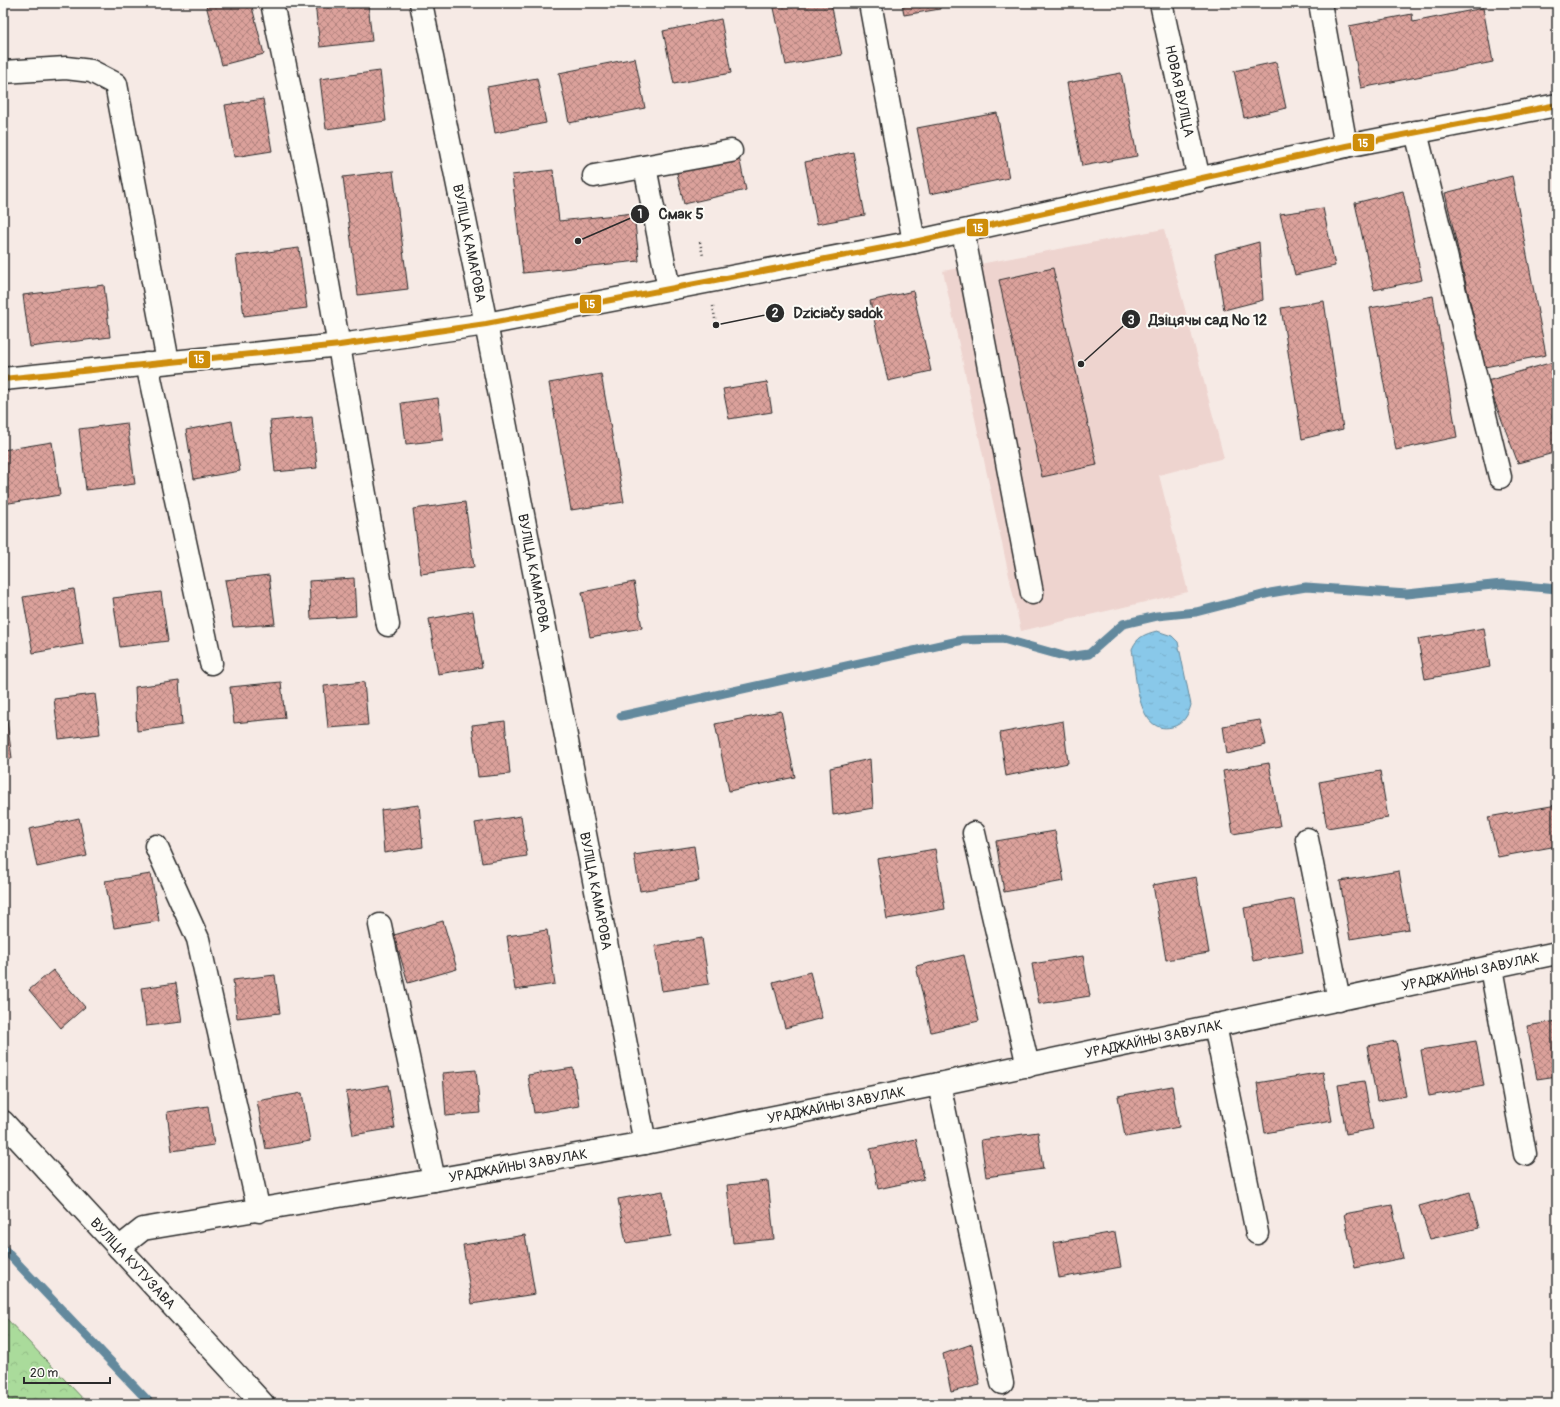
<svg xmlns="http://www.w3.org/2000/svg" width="1560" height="1407" font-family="Pangolin,sans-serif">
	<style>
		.built { fill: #eed4cf }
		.forest { fill: url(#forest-crowns); stroke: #6a8363 }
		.water { fill: url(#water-ripples); stroke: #63899d }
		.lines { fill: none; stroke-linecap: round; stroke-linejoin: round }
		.stream { stroke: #63899d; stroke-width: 9 }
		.building { fill: url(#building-cross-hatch); stroke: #2b2b2b }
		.minor-casing { stroke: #2b2b2b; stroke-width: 25 }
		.major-casing { stroke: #2b2b2b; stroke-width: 25 }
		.path { stroke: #2b2b2b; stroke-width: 2.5; stroke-dasharray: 1 3; stroke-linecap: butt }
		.minor { stroke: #fdfcf7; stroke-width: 22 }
		.major { stroke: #fdfcf7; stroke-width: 22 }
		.bus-1-casing { stroke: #fdfcf7; stroke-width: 9 }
		.bus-1 { stroke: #ce8d09; stroke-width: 6 }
		.labels { text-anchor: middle; stroke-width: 4; stroke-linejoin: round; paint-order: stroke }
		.street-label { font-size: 14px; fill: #2b2b2b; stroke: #fdfcf7 }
		.leader { fill: none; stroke: #2b2b2b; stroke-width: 1.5 }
		.callout-dot { fill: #2b2b2b; stroke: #fdfcf7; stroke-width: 1.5 }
		.mark-label { font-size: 12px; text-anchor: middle; font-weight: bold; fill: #fff }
		.callout-label { font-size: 15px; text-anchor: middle; font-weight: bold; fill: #2b2b2b; stroke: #fdfcf7; stroke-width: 4; stroke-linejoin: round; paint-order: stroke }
		.line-badge { stroke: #fdfcf7; stroke-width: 1.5 }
		.badge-label { font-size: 11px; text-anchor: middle; font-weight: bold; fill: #fff }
	</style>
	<defs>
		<pattern id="forest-crowns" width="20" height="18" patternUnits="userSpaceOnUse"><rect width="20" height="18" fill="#aadb9b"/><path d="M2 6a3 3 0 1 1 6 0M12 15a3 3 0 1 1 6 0" fill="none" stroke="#92bc86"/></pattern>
		<pattern id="water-ripples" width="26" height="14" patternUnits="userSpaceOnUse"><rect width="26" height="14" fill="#89c8e9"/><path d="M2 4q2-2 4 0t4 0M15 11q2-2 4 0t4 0" fill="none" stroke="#76acc8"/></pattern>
		<pattern id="building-cross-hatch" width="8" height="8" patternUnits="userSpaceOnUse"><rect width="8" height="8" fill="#dba19b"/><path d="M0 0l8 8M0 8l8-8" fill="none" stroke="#b2837f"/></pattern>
	</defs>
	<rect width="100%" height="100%" fill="#f6eae5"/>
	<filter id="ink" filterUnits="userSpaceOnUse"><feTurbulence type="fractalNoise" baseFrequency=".025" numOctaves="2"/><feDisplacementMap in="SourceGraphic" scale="8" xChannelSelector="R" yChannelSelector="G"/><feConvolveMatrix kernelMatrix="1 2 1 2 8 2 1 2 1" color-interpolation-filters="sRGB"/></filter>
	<g filter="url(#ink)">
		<polygon class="built" points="1164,229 1224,458 1159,475 1188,592 1021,631 943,271"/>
		<polygon class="forest" points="3,1315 88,1404 3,1404"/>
		<path class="water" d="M1157,631L1172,636L1178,642L1191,705C1188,716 1183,724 1172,727C1136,736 1136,672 1132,649C1137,637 1145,634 1157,631Z"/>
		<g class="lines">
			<g class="stream">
				<polyline points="621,716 963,640 1003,639 1067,657 1089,654 1123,624 1157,616 1196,612 1270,593 1306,587 1407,594 1502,584 1557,589"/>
				<polyline points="3,1248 151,1404"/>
			</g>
		</g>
		<g class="building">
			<polygon points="216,3 251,3 264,54 222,65 206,5"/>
			<polygon points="315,3 368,3 372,41 320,47"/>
			<polygon points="773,3 831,3 842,55 786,65"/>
			<polygon points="902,3 939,3 940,9 904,15"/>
			<polygon points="1483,8 1493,62 1361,88 1349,26 1412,14 1413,22"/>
			<polygon points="721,19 731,73 674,84 663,31"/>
			<polygon points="635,58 645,108 569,123 559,73"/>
			<polygon points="1276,62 1286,108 1244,118 1234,71"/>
			<polygon points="380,71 386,121 326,129 320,79"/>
			<polygon points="1121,73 1137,156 1082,166 1067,83"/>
			<polygon points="537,78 546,123 495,133 487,87"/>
			<polygon points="263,99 272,151 234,157 225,105"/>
			<polygon points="997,113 1009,178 930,194 917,128"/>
			<polygon points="853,152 865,215 817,224 805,162"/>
			<polygon points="739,157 746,190 684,204 676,169"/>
			<polygon points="553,170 559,221 634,213 639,261 523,273 512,175"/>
			<polygon points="393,171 408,289 358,295 343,177"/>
			<polygon points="1512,176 1546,355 1485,367 1445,193"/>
			<polygon points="1403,191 1422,280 1374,290 1355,203"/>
			<polygon points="1323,208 1335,266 1295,275 1280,214"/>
			<polygon points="1259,242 1263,300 1224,310 1215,254"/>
			<polygon points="299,248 307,308 244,316 236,256"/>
			<polygon points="1053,268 1097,465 1042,477 999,280"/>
			<polygon points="104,285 110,337 30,347 23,295"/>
			<polygon points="913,291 931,371 888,381 870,301"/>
			<polygon points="1433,296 1457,437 1396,450 1370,308"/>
			<polygon points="1324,301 1343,429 1302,439 1281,308"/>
			<polygon points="1553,362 1557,377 1557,452 1518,463 1487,381"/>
			<polygon points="601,374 624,502 571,510 549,383"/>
			<polygon points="767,382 772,412 729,419 723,389"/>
			<polygon points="438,398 443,440 406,444 401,403"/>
			<polygon points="312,417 317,468 275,472 270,421"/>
			<polygon points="232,421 240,471 194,479 186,430"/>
			<polygon points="127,423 135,484 86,490 79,429"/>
			<polygon points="52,442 60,495 3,504 3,450"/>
			<polygon points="465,502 474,567 421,574 413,509"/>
			<polygon points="269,575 275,624 233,627 225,580"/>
			<polygon points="354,578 356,616 311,619 309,581"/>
			<polygon points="634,582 642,628 590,637 582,592"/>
			<polygon points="74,589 83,644 33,653 23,597"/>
			<polygon points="161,592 168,641 120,647 113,598"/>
			<polygon points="473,611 482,667 438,674 429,619"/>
			<polygon points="1484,628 1490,667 1425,679 1418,639"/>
			<polygon points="179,681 182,725 137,731 135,687"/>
			<polygon points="281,682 285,718 234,723 230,687"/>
			<polygon points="364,682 368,725 328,728 324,686"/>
			<polygon points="95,694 100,734 59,739 54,699"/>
			<polygon points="3,706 5,706 12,758 3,760"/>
			<polygon points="781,711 795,777 729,791 715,724"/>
			<polygon points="1260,720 1266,745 1227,754 1223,726"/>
			<polygon points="505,721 510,774 478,777 472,725"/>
			<polygon points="1063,721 1068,763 1006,776 1000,733"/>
			<polygon points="870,759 873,808 833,815 830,768"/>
			<polygon points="1269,763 1280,826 1233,834 1223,771"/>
			<polygon points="1380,771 1388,818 1327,828 1319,782"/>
			<polygon points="419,805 423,847 384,853 381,810"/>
			<polygon points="1557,805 1557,846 1498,857 1488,817"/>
			<polygon points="521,816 527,856 482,863 475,823"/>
			<polygon points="79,818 87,856 37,867 29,829"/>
			<polygon points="1055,831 1064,881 1004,892 996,841"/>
			<polygon points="694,846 699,881 640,891 634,855"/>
			<polygon points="935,849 945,909 887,919 877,859"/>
			<polygon points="1399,871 1409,929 1350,939 1340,881"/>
			<polygon points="151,874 159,921 114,928 105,881"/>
			<polygon points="1196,877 1209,953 1166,960 1153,885"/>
			<polygon points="1294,899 1303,952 1253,961 1244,908"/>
			<polygon points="443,921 457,969 408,983 394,935"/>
			<polygon points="547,930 555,984 515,990 507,936"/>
			<polygon points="702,938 709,984 662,991 655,946"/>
			<polygon points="964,955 979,1021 931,1032 916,966"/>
			<polygon points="1083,956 1090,996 1039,1004 1032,964"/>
			<polygon points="53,970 85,1007 61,1028 29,990"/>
			<polygon points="810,972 822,1018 785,1028 773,982"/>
			<polygon points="275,975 280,1013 237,1018 233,980"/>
			<polygon points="176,983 182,1022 146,1026 141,988"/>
			<polygon points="1557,1021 1557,1076 1537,1079 1527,1026"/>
			<polygon points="1396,1041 1406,1096 1377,1101 1367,1046"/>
			<polygon points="1476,1041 1484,1086 1429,1096 1421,1050"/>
			<polygon points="573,1068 579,1106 534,1113 528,1075"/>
			<polygon points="476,1070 480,1113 446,1116 443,1073"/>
			<polygon points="1323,1072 1332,1121 1265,1133 1257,1083"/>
			<polygon points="1364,1081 1373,1129 1346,1134 1338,1085"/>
			<polygon points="388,1085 395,1128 353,1135 346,1092"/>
			<polygon points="1172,1086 1179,1127 1125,1137 1118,1096"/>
			<polygon points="302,1093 310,1141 266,1149 257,1101"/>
			<polygon points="208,1106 214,1145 172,1151 167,1112"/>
			<polygon points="1038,1132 1043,1169 986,1177 981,1140"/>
			<polygon points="916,1139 924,1179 878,1189 870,1149"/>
			<polygon points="768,1181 774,1239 733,1243 727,1185"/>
			<polygon points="663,1191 671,1236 626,1243 618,1199"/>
			<polygon points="1470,1192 1479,1228 1430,1239 1419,1206"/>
			<polygon points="1392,1205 1403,1258 1355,1268 1344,1214"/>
			<polygon points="1115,1232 1121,1267 1059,1278 1053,1243"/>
			<polygon points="525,1235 535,1294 472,1304 463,1245"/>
			<polygon points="972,1344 980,1385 951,1392 943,1354"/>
		</g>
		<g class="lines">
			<g class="minor-casing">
				<g id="minor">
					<polyline points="272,3 314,204 388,625"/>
					<path id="s1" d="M421,3L486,324L645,1143"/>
					<polyline points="870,3 914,242"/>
					<path id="s2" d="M1161,3L1199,180"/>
					<polyline points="1320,3 1346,146"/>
					<polyline points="3,72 66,68 91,71 116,84 168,362"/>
					<polyline points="1416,132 1500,477"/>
					<polyline points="645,167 669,289"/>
					<polyline points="594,176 731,151"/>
					<polyline points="963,232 1032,593"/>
					<polyline points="147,364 211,663"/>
					<polyline points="3,379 340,345 486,324 914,242 1346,146 1557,105"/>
					<polyline points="974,833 1028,1066"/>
					<polyline points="1307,839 1339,1000"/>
					<polyline points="156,846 198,939 259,1211"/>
					<polyline points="380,925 434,1180"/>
					<polyline points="1491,968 1525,1154"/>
					<polyline points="1215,1025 1257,1233"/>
					<polyline points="939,1084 1002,1383"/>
					<path id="s3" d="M119,1248L143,1229L434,1180L645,1143L939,1084L1557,953"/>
				</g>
			</g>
			<g class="major-casing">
				<g id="major">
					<path id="s4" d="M3,1122L263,1404"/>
				</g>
			</g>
			<g class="path">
				<polyline points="700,242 703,256"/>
				<polyline points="713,306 716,325"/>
			</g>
			<use href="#minor" class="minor"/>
			<use href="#major" class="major"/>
			<g class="bus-1-casing">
				<polyline id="bus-1" points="3,379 340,345 486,324 914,242 1346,146 1557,105"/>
			</g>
			<use href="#bus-1" class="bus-1"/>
		</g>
	</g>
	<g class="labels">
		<g class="street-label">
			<text dy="5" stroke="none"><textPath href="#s2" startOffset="90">НОВАЯ ВУЛІЦА</textPath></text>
			<text dy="5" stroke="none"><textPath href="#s1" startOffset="245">ВУЛІЦА КАМАРОВА</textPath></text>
			<text dy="5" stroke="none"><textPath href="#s1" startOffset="581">ВУЛІЦА КАМАРОВА</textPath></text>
			<text dy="5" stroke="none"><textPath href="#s1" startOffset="905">ВУЛІЦА КАМАРОВА</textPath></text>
			<text dy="5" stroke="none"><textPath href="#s3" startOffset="1383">УРАДЖАЙНЫ ЗАВУЛАК</textPath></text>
			<text dy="5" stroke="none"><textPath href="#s3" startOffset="1059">УРАДЖАЙНЫ ЗАВУЛАК</textPath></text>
			<text dy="5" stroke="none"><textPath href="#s3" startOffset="735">УРАДЖАЙНЫ ЗАВУЛАК</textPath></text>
			<text dy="5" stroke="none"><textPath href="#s3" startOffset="411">УРАДЖАЙНЫ ЗАВУЛАК</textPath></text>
			<text dy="5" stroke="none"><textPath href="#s4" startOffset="192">ВУЛІЦА КУТУЗАВА</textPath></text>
		</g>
	</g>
	<path class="leader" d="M578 241L640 214M716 325L775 313M1081 364L1131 319"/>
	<g class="callout-dot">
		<circle cx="578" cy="241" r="4"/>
		<circle cx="716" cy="325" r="4"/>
		<circle cx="1081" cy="364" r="4"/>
		<circle cx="640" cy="214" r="10"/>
		<circle cx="775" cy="313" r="10"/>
		<circle cx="1131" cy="319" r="10"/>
	</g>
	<g class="mark-label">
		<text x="640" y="218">1</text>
		<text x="775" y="317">2</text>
		<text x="1131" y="324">3</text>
	</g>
	<g class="callout-label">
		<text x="681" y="219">Смак 5</text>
		<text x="838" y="318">Dziciačy sadok</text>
		<text x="1208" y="325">Дзіцячы сад № 12</text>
	</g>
	<g class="line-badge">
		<rect x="1352" y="133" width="23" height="19" rx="4" fill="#ce8d09"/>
		<rect x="966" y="218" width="23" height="19" rx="4" fill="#ce8d09"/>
		<rect x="579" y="294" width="23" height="20" rx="4" fill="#ce8d09"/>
		<rect x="188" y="350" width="23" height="19" rx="4" fill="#ce8d09"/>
	</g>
	<g class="badge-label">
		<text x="1363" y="147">15</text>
		<text x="978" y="232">15</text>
		<text x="590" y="308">15</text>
		<text x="199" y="363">15</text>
	</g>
	<rect width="1560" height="1407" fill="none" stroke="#fdfcf7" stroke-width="16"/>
	<rect x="8" y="8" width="1544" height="1391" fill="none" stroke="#2b2b2b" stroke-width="1.5" filter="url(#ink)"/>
	<path d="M24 1377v6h86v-6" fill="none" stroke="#2b2b2b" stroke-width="2"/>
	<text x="30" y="1377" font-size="12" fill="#2b2b2b" stroke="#fdfcf7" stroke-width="3" paint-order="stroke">20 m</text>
</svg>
